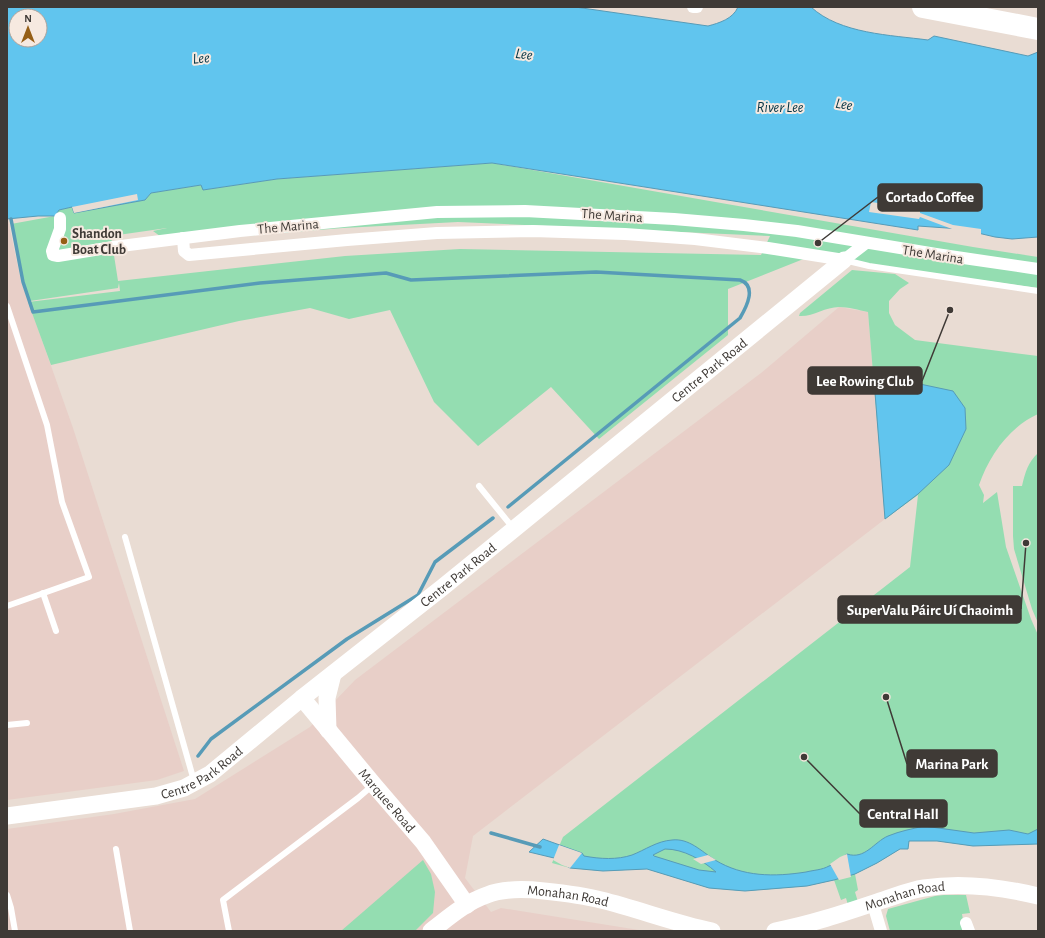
<svg xmlns="http://www.w3.org/2000/svg" width="1045" height="938" font-family="'Alegreya Sans',sans-serif">
	<style>
		.industrial { fill: #e8cfc8 }
		.green { fill: #94ddb1; fill-rule: evenodd }
		.water { fill: #61c5ee; stroke: #579bb7; fill-rule: evenodd }
		.pier { fill: #e9dcd3 }
		.lines { fill: none; stroke-linecap: round; stroke-linejoin: round }
		.stream { stroke: #579bb7; stroke-width: 3.5 }
		.lane { stroke: #fff; stroke-width: 6 }
		.street { stroke: #fff; stroke-width: 12 }
		.secondary { stroke: #fff; stroke-width: 17 }
		.highway { stroke: #fff; stroke-width: 22 }
		.poi-dot { fill: #955e16; stroke: #f6e9e0; stroke-width: 1.5 }
		.labels { text-anchor: middle; stroke-width: 4; stroke-linejoin: round; paint-order: stroke }
		.street-label { font-size: 14px; fill: #3f3a36; stroke: #f6e9e0 }
		.poi-label { font-size: 14px; font-weight: bold; fill: #3f3a36; stroke: #f6e9e0; text-anchor: start }
		.water-label { font-size: 15px; font-style: italic; fill: #053545; stroke: #f6e9e0 }
		.leader { fill: none; stroke: #3f3a36; stroke-width: 1.5 }
		.callout-dot { fill: #3f3a36; stroke: #f6e9e0; stroke-width: 1.5 }
		.callout { fill: #3f3a36; stroke: #3f3a36; stroke-width: 1.5 }
		.callout-label { font-size: 15px; text-anchor: middle; font-weight: bold; fill: #fff }
	</style>
	<rect width="100%" height="100%" fill="#e9dcd3"/>
	<g class="industrial">
		<polygon points="7,220 8,220 21,281 73,428 184,771 157,780 7,800"/>
		<polygon points="839,307 868,312 885,519 473,836 465,878 491,912 501,908 645,931 7,931 7,829 114,814 195,799 310,727 355,680 761,373"/>
	</g>
	<g class="green">
		<path d="M492,163L973,247L1038,257V288L864,264L806,258L728,289V335L599,439L551,387L478,446L434,402L390,310L349,319L310,308L239,321L51,365L28,302L120,291L119,283L118,288L30,301L24,282L11,224L55,216L59,210L72,207L74,213L145,200L151,193L202,185L203,190L277,179ZM458,222L770,236L761,255L460,249L345,256L118,281L111,236L167,228L153,231L168,242L343,228Z"/>
		<path d="M852,270L895,274L909,283L900,289L889,301V313L895,325L915,340L1038,356V414C1009,427 989,456 979,485L984,495L983,503L997,492L1006,547L1031,619L1038,635V844L973,846L937,841H909L908,849H900L877,863L855,874L858,890L855,892L858,902L848,905L846,898L841,900L834,880L807,886L745,891L709,888L647,869L603,871L570,868L552,863L563,837L910,567L918,495L885,519L868,312C859,310 848,307 839,307C825,307 813,317 799,316L800,313Z"/>
		<path d="M1038,453V623L1032,609L1014,549L1013,536V486H1022C1025,473 1028,462 1038,453Z"/>
		<polygon points="423,860 431,874 435,892 433,913 415,931 341,931"/>
		<polygon points="944,895 966,895 970,913 962,914 963,920 962,931 890,931 886,916 888,909 935,896"/>
	</g>
	<g class="water">
		<path d="M7,7H575L708,26C719,23 733,19 738,7H811C840,34 891,35 928,40L934,36L1028,56L1038,52V237L1012,239L995,237L961,229L918,226V230L492,163L277,179L203,190L201,185L151,193L145,200L74,213L72,207L59,210L55,216H38L7,219ZM16,16H40V40H16Z"/>
		<polygon points="874,380 901,380 953,391 965,408 966,429 949,465 918,494 885,519"/>
		<path d="M924,826L974,833L1009,830L1028,834L1038,829V844L973,846L937,841H909L908,849H900L877,863L855,874L834,880L807,886L745,891L709,888L647,869L603,871L570,868L554,858L529,852L543,839L582,853L584,856C600,859 617,860 632,855C645,850 657,841 672,840C689,838 701,851 715,860C743,877 774,877 806,872C814,870 822,870 829,866C836,864 841,858 847,854C865,860 874,842 888,836C900,831 912,829 924,826ZM665,849C684,849 702,860 716,872L699,870L654,856L653,855Z"/>
	</g>
	<g class="pier">
		<polygon points="137,194 138,200 74,213 72,207"/>
		<polygon points="871,202 920,209 920,213 953,225 981,229 981,236 961,231 951,231 952,229 920,217 919,219 869,212"/>
		<polygon points="559,845 582,853 570,868 562,865 553,860"/>
		<polygon points="847,854 851,877 839,880 830,864 840,857"/>
		<polygon points="708,855 716,860 701,864 693,859"/>
	</g>
	<g class="lines">
		<g class="stream">
			<path d="M11,219L23,282L33,312L260,283L386,273L411,280L596,272L740,280C757,286 747,306 740,318L508,507"/>
			<polyline points="198,756 211,739 347,639 418,595 435,562 493,518"/>
			<polyline points="491,833 540,847"/>
		</g>
		<g class="lane">
			<polyline points="844,260 869,266 1038,291"/>
			<polyline points="7,306 47,425 62,502 89,577 7,606"/>
			<polyline points="479,486 513,528"/>
			<polyline points="125,537 194,781"/>
			<polyline points="43,593 56,631"/>
			<polyline points="7,725 27,723"/>
			<polyline points="116,849 130,931"/>
			<polyline points="7,895 11,908 15,931"/>
			<polyline points="229,931 223,900 358,798 373,785"/>
		</g>
		<g class="street">
			<polyline points="693,7 697,7"/>
			<polyline points="60,218 60,229 52,251 53,255 58,256 113,247 240,231 437,212 525,211 674,219 744,225 797,231 936,254 1038,269"/>
			<polyline points="183,238 184,251 189,255 347,240 437,233 533,231 625,234 695,239 768,248 844,260 866,243"/>
			<polyline points="873,904 881,931"/>
			<polyline points="966,923 969,931"/>
		</g>
		<g class="secondary">
			<path id="s1" d="M302,698L374,785L423,842L467,905"/>
			<polyline points="328,730 327,698 333,674"/>
			<path id="s2" d="M7,816L156,796L184,788L210,774L302,698L443,587L844,260"/>
			<path id="s3" d="M431,931C448,918 466,902 487,895C504,888 526,889 544,891C563,893 582,895 601,900C638,909 674,923 712,931"/>
			<path id="s4" d="M775,931C812,924 847,912 883,900C896,896 910,890 924,888C962,882 1001,887 1038,896"/>
		</g>
		<polyline class="highway" points="923,7 1038,29"/>
	</g>
	<circle class="poi-dot" cx="64" cy="241" r="4"/>
	<g class="labels">
		<g class="street-label">
			<text transform="translate(612 215) rotate(4)" y="5">The Marina</text>
			<text transform="translate(288 226) rotate(-5)" y="5">The Marina</text>
			<text transform="translate(933 254) rotate(9)" y="5">The Marina</text>
			<text dy="5" stroke="none"><textPath href="#s2" startOffset="851">Centre Park Road</textPath></text>
			<text dy="5" stroke="none"><textPath href="#s2" startOffset="527">Centre Park Road</textPath></text>
			<text dy="5" stroke="none"><textPath href="#s2" startOffset="202">Centre Park Road</textPath></text>
			<text dy="5" stroke="none"><textPath href="#s1" startOffset="133">Marquee Road</textPath></text>
			<text dy="5" stroke="none"><textPath href="#s3" startOffset="149">Monahan Road</textPath></text>
			<text dy="5" stroke="none"><textPath href="#s4" startOffset="135">Monahan Road</textPath></text>
		</g>
		<g class="poi-label">
			<text x="72" y="238">Shandon<tspan x="72" dy="16">Boat Club</tspan></text>
		</g>
		<g class="water-label">
			<text transform="translate(524 54) rotate(8)" y="5">Lee</text>
			<text transform="translate(201 58) rotate(-6)" y="5">Lee</text>
			<text transform="translate(844 104) rotate(10)" y="5">Lee</text>
			<text x="780" y="112">River Lee</text>
		</g>
	</g>
	<path class="leader" d="M818 243L878 197M950 310L922 381M1026 543L1021 609M886 697L907 764M804 757L860 814"/>
	<g class="callout-dot">
		<circle cx="818" cy="243" r="4"/>
		<circle cx="950" cy="310" r="4"/>
		<circle cx="1026" cy="543" r="4"/>
		<circle cx="886" cy="697" r="4"/>
		<circle cx="804" cy="757" r="4"/>
	</g>
	<g class="callout">
		<rect x="878" y="184" width="104" height="27" rx="4"/>
		<rect x="808" y="367" width="114" height="27" rx="4"/>
		<rect x="838" y="596" width="183" height="27" rx="4"/>
		<rect x="907" y="750" width="90" height="27" rx="4"/>
		<rect x="860" y="800" width="87" height="27" rx="4"/>
	</g>
	<g class="callout-label">
		<text x="930" y="202">Cortado Coffee</text>
		<text x="865" y="386">Lee Rowing Club</text>
		<text x="930" y="615">SuperValu Páirc Uí Chaoimh</text>
		<text x="952" y="769">Marina Park</text>
		<text x="903" y="819">Central Hall</text>
	</g>
	<rect width="1045" height="938" fill="none" stroke="#3f3a36" stroke-width="16"/>
	<g transform="translate(28 28)"><circle r="19" fill="#f6e9e0" stroke="#ada39c"/>
	<path d="M0-3L7 15L0 10L-7 15Z" fill="#955e16"/>
	<text y="-6" font-size="11" font-weight="bold" text-anchor="middle" fill="#3f3a36">N</text>
	</g>
</svg>
